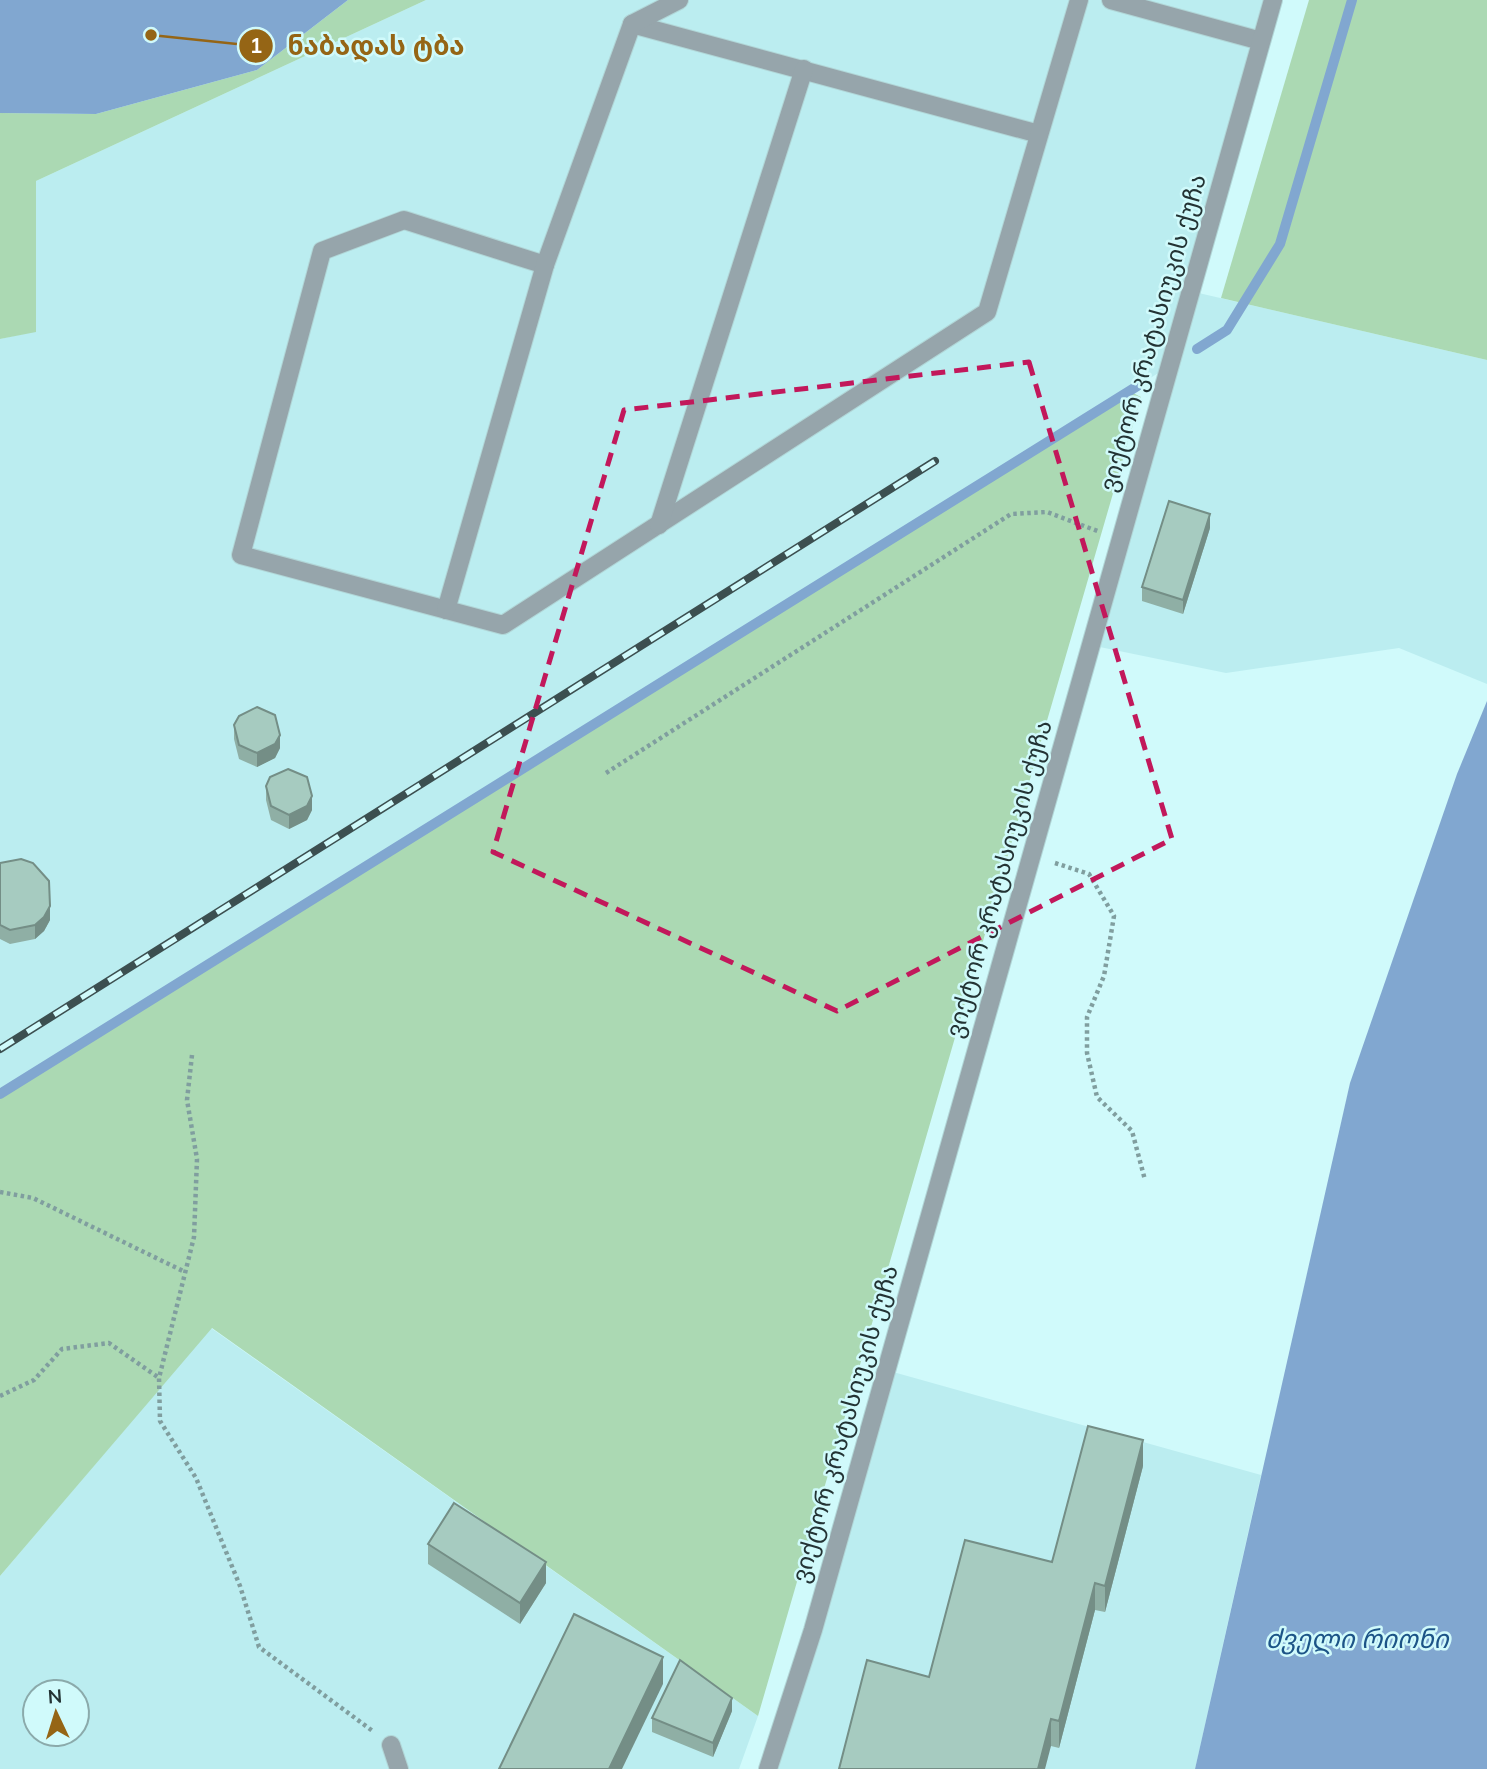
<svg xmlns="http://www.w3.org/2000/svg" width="1487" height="1769" font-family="Mulish,'Noto Sans Georgian',sans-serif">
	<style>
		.built { fill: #bbedf0; fill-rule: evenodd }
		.green { fill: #abd9b3 }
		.water { fill: #81a7d0 }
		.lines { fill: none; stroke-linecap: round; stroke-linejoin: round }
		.stream { stroke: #81a7d0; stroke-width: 10 }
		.minor-casing { stroke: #b1d6d7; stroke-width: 20 }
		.path { stroke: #809e9f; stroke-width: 4.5; stroke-dasharray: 3.5 3.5; stroke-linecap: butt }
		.minor { stroke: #96a5ab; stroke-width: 18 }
		.rail-casing { stroke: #3c4f50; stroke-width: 8 }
		.rail { stroke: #d0fafb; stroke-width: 5; stroke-dasharray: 16; stroke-linecap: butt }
		.wall { fill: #8fafa5 }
		.shaded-wall { fill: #748e86 }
		.building { fill: #a6cbc0; stroke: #748e86; stroke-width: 2 }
		.marked { fill: none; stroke: #c2185b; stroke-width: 5; stroke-dasharray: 14 9; stroke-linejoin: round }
		.labels { text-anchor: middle; stroke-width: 5; stroke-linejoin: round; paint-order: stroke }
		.street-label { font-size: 24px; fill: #233334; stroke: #d0fafb }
		.water-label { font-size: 26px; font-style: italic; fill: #1c5487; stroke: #d0fafb }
		.leader { fill: none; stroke: #956515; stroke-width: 2.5 }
		.callout-dot { fill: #956515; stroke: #d0fafb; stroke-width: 2.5 }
		.mark-label { font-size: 21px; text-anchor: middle; font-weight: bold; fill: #fff }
		.callout-label { font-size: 26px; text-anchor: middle; font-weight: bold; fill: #956515; stroke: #d0fafb; stroke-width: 5; stroke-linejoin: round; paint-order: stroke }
	</style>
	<rect width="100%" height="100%" fill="#d0fafb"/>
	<g class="built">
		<polygon points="426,0 1273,0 1190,291 1487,360 1487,684 1399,648 1226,673 1090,645 1168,367 0,1094 0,339 36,331 36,181"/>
		<path d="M211,1328L758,1716L739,1769H0V1576ZM35,1692H77V1734H35Z"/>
		<polygon points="886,1370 1261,1475 1195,1769 768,1769"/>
	</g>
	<g class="green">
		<polygon points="348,0 426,0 36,181 36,332 0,339 0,113 96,114 257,70"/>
		<polygon points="1309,0 1487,0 1487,360 1221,298"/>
		<polygon points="1129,391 1141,397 758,1716 212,1328 0,1576 0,1094"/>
	</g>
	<g class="water">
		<polygon points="0,0 348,0 257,70 96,114 0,113"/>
		<polygon points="1487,701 1487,1769 1195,1769 1350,1083 1457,774"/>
	</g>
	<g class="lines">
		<g class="stream">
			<polyline points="1197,349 1227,330 1280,244 1352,0"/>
			<polyline points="0,1094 1139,385"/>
		</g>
		<g class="minor-casing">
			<g id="minor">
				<polyline points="1111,0 1261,41"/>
				<polyline points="632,24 1039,134"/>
				<polyline points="545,265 404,220 322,251 241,555 503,625 987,312 1079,0"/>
				<polyline points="659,525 804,69"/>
				<polyline points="446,610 545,265 632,24 679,0"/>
				<polyline points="391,1745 399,1769"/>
				<polyline points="768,1769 813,1630 1273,0"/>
			</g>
		</g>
		<g class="path">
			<polyline points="606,773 1011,514 1047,512 1100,532"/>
			<polyline points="1055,863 1089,874 1114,916 1104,976 1087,1017 1087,1053 1097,1097 1132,1131 1145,1180"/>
			<polyline points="192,1055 187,1100 197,1159 194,1237 159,1378 160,1421 196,1478 240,1586 259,1647 374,1732"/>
			<polyline points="0,1192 33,1198 185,1272"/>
			<polyline points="0,1396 34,1380 62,1349 109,1343 159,1378"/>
		</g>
		<use href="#minor" class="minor"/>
		<g class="rail-casing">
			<polyline id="rail" points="0,1049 935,461"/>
		</g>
		<use href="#rail" class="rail"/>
	</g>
	<g class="wall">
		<polygon points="1210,528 1183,614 1142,601 1142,587"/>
		<polygon points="234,725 280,748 275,758 257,767 239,759 234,739"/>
		<polygon points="266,786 312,810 307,820 289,829 271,820 266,800"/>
		<polygon points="0,863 50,920 44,931 35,939 10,944 0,939"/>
		<polygon points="1143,1466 1105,1612 1095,1610 1059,1748 1051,1746 929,1677 1052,1562"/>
		<polygon points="428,1544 546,1583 520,1624 428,1564"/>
		<polygon points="732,1711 713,1757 652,1732 652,1718"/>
	</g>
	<g class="shaded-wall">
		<polygon points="1210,514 1210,528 1183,614 1183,600"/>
		<polygon points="280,735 280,748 275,758 257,767 257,753"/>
		<polygon points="312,796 312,810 307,820 289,829 289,815"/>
		<polygon points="50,906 50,920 44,931 35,939 35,925"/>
		<polygon points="1143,1440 1143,1466 1105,1612 1105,1586"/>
		<polygon points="546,1562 546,1583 520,1624 520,1603"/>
		<polygon points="1095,1583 1095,1610 1059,1748 1059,1721"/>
		<polygon points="663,1657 663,1684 622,1769 609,1769"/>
		<polygon points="732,1698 732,1711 713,1757 713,1743"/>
		<polygon points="1051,1719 1051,1746 1045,1769 1038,1769"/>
	</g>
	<g class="building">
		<polygon points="1169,501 1210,514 1183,600 1142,587"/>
		<polygon points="257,707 275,715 280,735 275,744 257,753 239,745 234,725 239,716"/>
		<polygon points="288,769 307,777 312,796 307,806 289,815 271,806 266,786 270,777"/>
		<polygon points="21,859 33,863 49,881 50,906 44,917 35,925 10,930 0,925 0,863"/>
		<polygon points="1088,1426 1143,1440 1105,1586 1095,1583 1059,1721 1051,1719 1038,1769 839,1769 867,1660 929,1677 965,1540 1052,1562"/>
		<polygon points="454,1503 546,1562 520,1603 428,1544"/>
		<polygon points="574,1614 663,1657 609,1769 499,1769"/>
		<polygon points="680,1660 732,1698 713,1743 652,1718"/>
	</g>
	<path class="marked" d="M1029,362L1172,839L837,1011L493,852L624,410Z"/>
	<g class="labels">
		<g class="street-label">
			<text transform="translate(1153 333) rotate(-74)" y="8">ვიქტორ კრატასიუკის ქუჩა</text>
			<text transform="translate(999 879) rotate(-74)" y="8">ვიქტორ კრატასიუკის ქუჩა</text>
			<text transform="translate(845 1424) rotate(-74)" y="8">ვიქტორ კრატასიუკის ქუჩა</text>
		</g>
		<g class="water-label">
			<text x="1357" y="1648">ძველი რიონი</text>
		</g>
	</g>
	<path class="leader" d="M151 35L256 46"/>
	<g class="callout-dot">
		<circle cx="151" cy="35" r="7"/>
		<circle cx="256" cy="46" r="18"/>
	</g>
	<g class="mark-label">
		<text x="256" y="53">1</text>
	</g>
	<g class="callout-label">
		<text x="376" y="55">ნაბადას ტბა</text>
	</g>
	<g transform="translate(56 1713) rotate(356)"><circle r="33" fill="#d0fafb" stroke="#8baaab" stroke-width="2"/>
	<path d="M0-5L12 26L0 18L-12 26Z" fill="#956515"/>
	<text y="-10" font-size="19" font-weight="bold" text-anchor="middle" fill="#233334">N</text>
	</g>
</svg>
